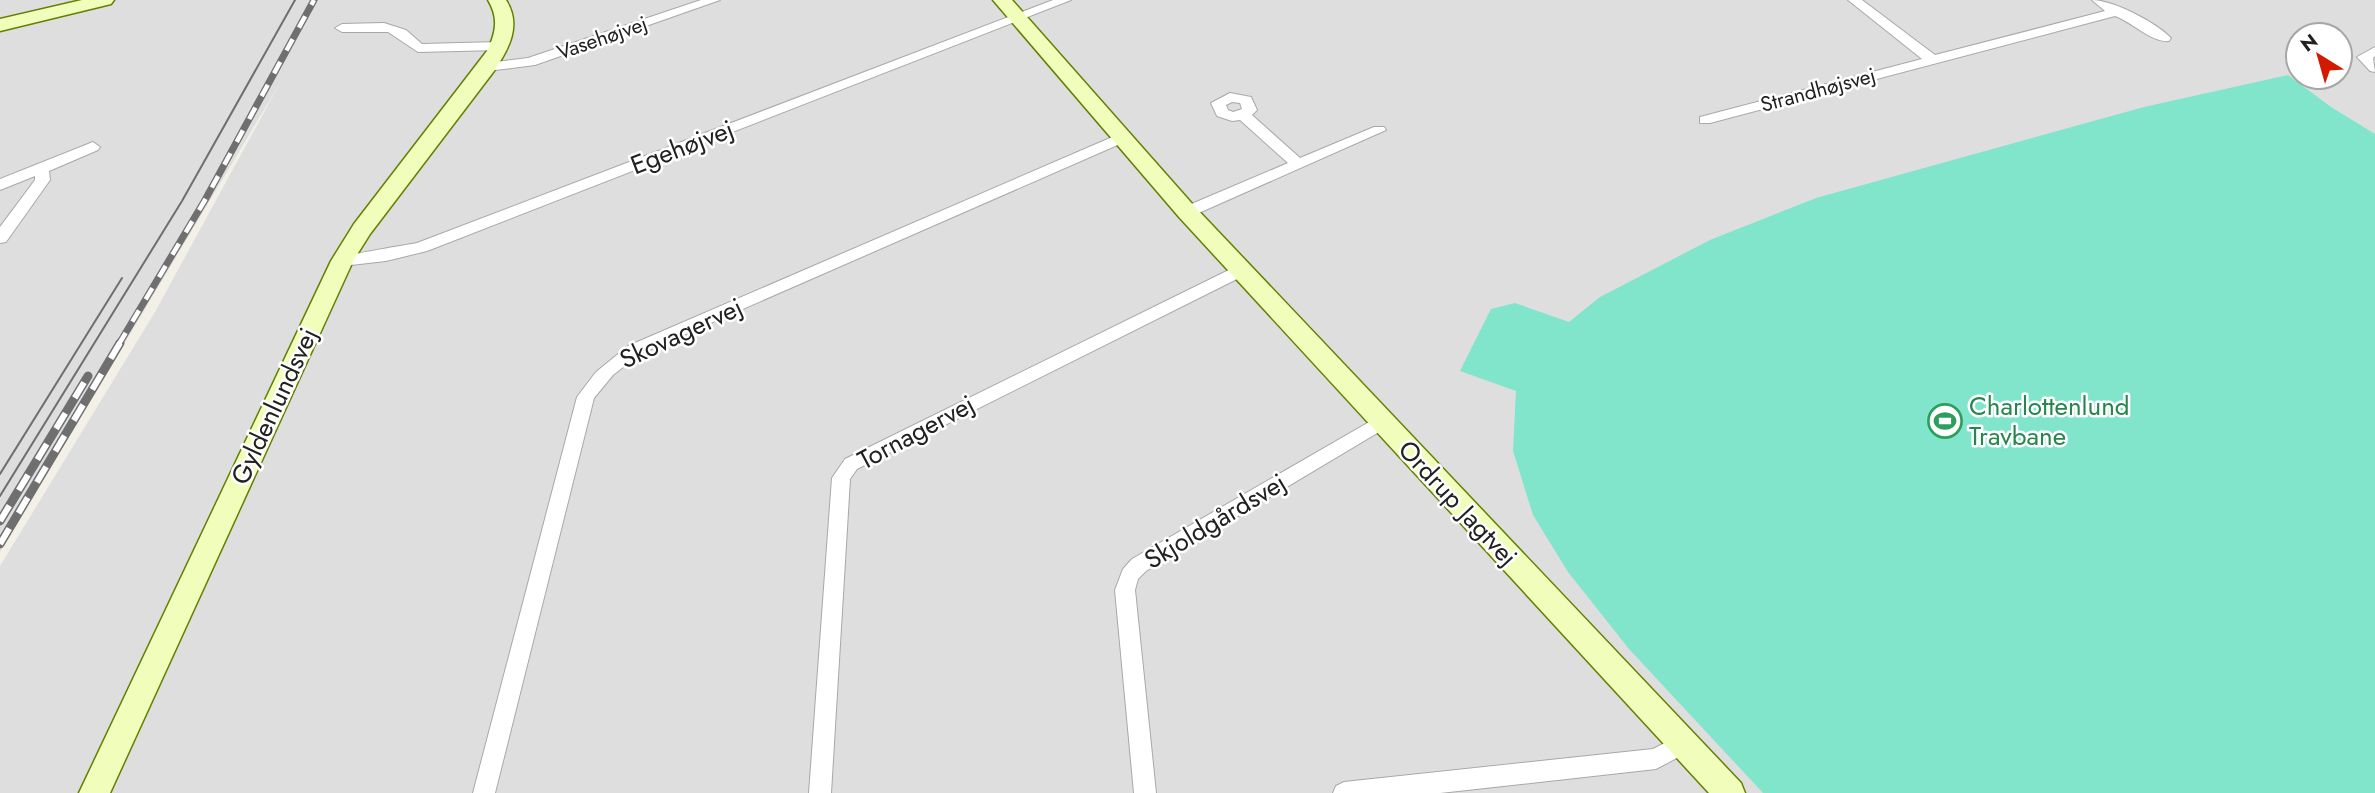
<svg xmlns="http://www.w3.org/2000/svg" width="2375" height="793" font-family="Jost,sans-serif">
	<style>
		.residential { fill: #dfdede; fill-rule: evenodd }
		.pitch { fill: #81e5cb }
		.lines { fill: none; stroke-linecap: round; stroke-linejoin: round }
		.street-casing { stroke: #a8a8a8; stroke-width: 2 }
		.secondary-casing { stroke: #628000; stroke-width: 3 }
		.street { fill: #fff; fill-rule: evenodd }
		.secondary { fill: #f1fdba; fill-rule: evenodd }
		.tram { stroke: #6f6f6f; stroke-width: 2 }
		.rail-far1-casing { stroke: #6f6f6f; stroke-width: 7 }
		.rail-casing { stroke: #6f6f6f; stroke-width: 9 }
		.rail-far1 { stroke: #fff; stroke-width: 4.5; stroke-dasharray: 13; stroke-linecap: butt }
		.rail { stroke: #fff; stroke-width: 6; stroke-dasharray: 18; stroke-linecap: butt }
		.labels { text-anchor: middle; stroke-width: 5; stroke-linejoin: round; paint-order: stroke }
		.far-street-label { font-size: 21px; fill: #212121; stroke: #fff }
		.street-label { font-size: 26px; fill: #212121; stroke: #fff }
		.leisure-label { font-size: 26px; fill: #27864d; stroke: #fff; text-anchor: start }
	</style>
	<rect width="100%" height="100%" fill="#f2f0e7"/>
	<path class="residential" d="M0,0H2375V793H0V566L155,312L280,83L0,552ZM2298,35H2340V77H2298Z"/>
	<polygon class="pitch" points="2288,75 2331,107 2375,134 2375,793 1763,793 1629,649 1568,572 1533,515 1513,451 1516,391 1460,371 1491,309 1515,303 1569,322 1600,297 1710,240 1816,198 2144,107"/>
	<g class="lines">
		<g class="street-casing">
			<g id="street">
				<polygon points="701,0 720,0 535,65 487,71 480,67 487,63 528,58"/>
				<path d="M1053,0H1071L427,251L386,261L342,266L334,261C339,255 402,246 417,243Z"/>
				<path d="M1848,0H1862L1935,55L2105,11L2092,0C2113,0 2155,22 2171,38L2169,41C2152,43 2132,22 2115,16L1710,123H1700V117L1922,59Z"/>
				<polygon points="384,23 406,30 422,44 499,42 506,46 499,50 418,52 388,32 342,32 335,28 342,24"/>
				<polygon points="2375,47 2375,56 2373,58 2375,72 2370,71 2357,57"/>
				<path d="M1230,93L1251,97L1257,110L1252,115L1300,158L1374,127H1384L1386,130L1192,216H1182L1179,212L1182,208L1288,163L1240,120L1232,121L1217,116L1211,103ZM1232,102L1240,103L1242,109L1233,112L1228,110L1226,105Z"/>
				<polygon points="1124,132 1131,137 1129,140 640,354 613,375 594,398 495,793 473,793 577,397 596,372 628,346"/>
				<polygon points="93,142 100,147 98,150 49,171 50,180 6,242 0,243 0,227 35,180 35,176 0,190 0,179"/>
				<polygon points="1241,264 1249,270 1247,274 857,469 850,479 831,793 809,793 832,478 845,459"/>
				<polygon points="1383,414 1389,416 1392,421 1389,426 1146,571 1138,579 1135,590 1156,793 1134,793 1115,590 1123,569 1132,559"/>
				<polygon points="1684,733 1692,736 1695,743 1692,750 1656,769 1440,793 1333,793 1336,786 1344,782 1653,749"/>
			</g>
		</g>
		<g class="secondary-casing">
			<g id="secondary">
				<polygon points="82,0 114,0 111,4 0,31 0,19"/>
				<path d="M488,0H506C522,25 509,49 494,71L370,234L353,261L110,793H79L331,261L354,224L487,51C496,33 499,18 488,0Z"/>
				<polygon points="993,0 1012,0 1195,207 1741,783 1745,793 1709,793 1179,217"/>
			</g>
		</g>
		<use href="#street" class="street"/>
		<use href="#secondary" class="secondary"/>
		<g class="tram">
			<polyline points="0,474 122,278"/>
			<polyline points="0,496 182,201 295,0"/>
		</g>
		<g class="rail-far1-casing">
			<polyline id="rail-far1" points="119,344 205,200 314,0"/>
		</g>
		<g class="rail-casing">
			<g id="rail">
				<polyline points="0,521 88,376"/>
				<polyline points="0,544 120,343"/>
			</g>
		</g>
		<use href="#rail-far1" class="rail-far1"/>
		<use href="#rail" class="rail"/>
	</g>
	<defs>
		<g id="stadium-ring" transform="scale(1.75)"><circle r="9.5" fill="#fff" stroke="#2e9e5b" stroke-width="1.5"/><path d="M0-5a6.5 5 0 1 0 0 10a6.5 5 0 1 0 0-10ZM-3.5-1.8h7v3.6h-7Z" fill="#2e9e5b"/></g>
	</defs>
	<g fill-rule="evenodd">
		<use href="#stadium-ring" x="1945" y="421"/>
	</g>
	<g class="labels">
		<g class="far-street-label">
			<text transform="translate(602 38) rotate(-19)" y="7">Vasehøjvej</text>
			<text transform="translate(1818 90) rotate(-15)" y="7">Strandhøjsvej</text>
		</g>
		<g class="street-label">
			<text transform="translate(682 147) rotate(-21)" y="9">Egehøjvej</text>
			<text transform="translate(681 333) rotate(-25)" y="9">Skovagervej</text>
			<text transform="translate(274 406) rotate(-65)" y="9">Gyldenlundsvej</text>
			<text transform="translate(916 432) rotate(-28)" y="9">Tornagervej</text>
			<text transform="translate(1458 503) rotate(47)" y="9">Ordrup Jagtvej</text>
			<text transform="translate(1215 521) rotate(-31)" y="9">Skjoldgårdsvej</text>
		</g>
		<g class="leisure-label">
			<text x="1969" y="415">Charlottenlund<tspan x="1969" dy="30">Travbane</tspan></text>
		</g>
	</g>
	<g transform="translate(2319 56) rotate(323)"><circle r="33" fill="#ffffff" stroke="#a6a6a6" stroke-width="2"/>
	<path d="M0-5L12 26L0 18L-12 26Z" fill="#d21a00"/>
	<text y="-10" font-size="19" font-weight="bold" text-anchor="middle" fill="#212121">N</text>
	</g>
</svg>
